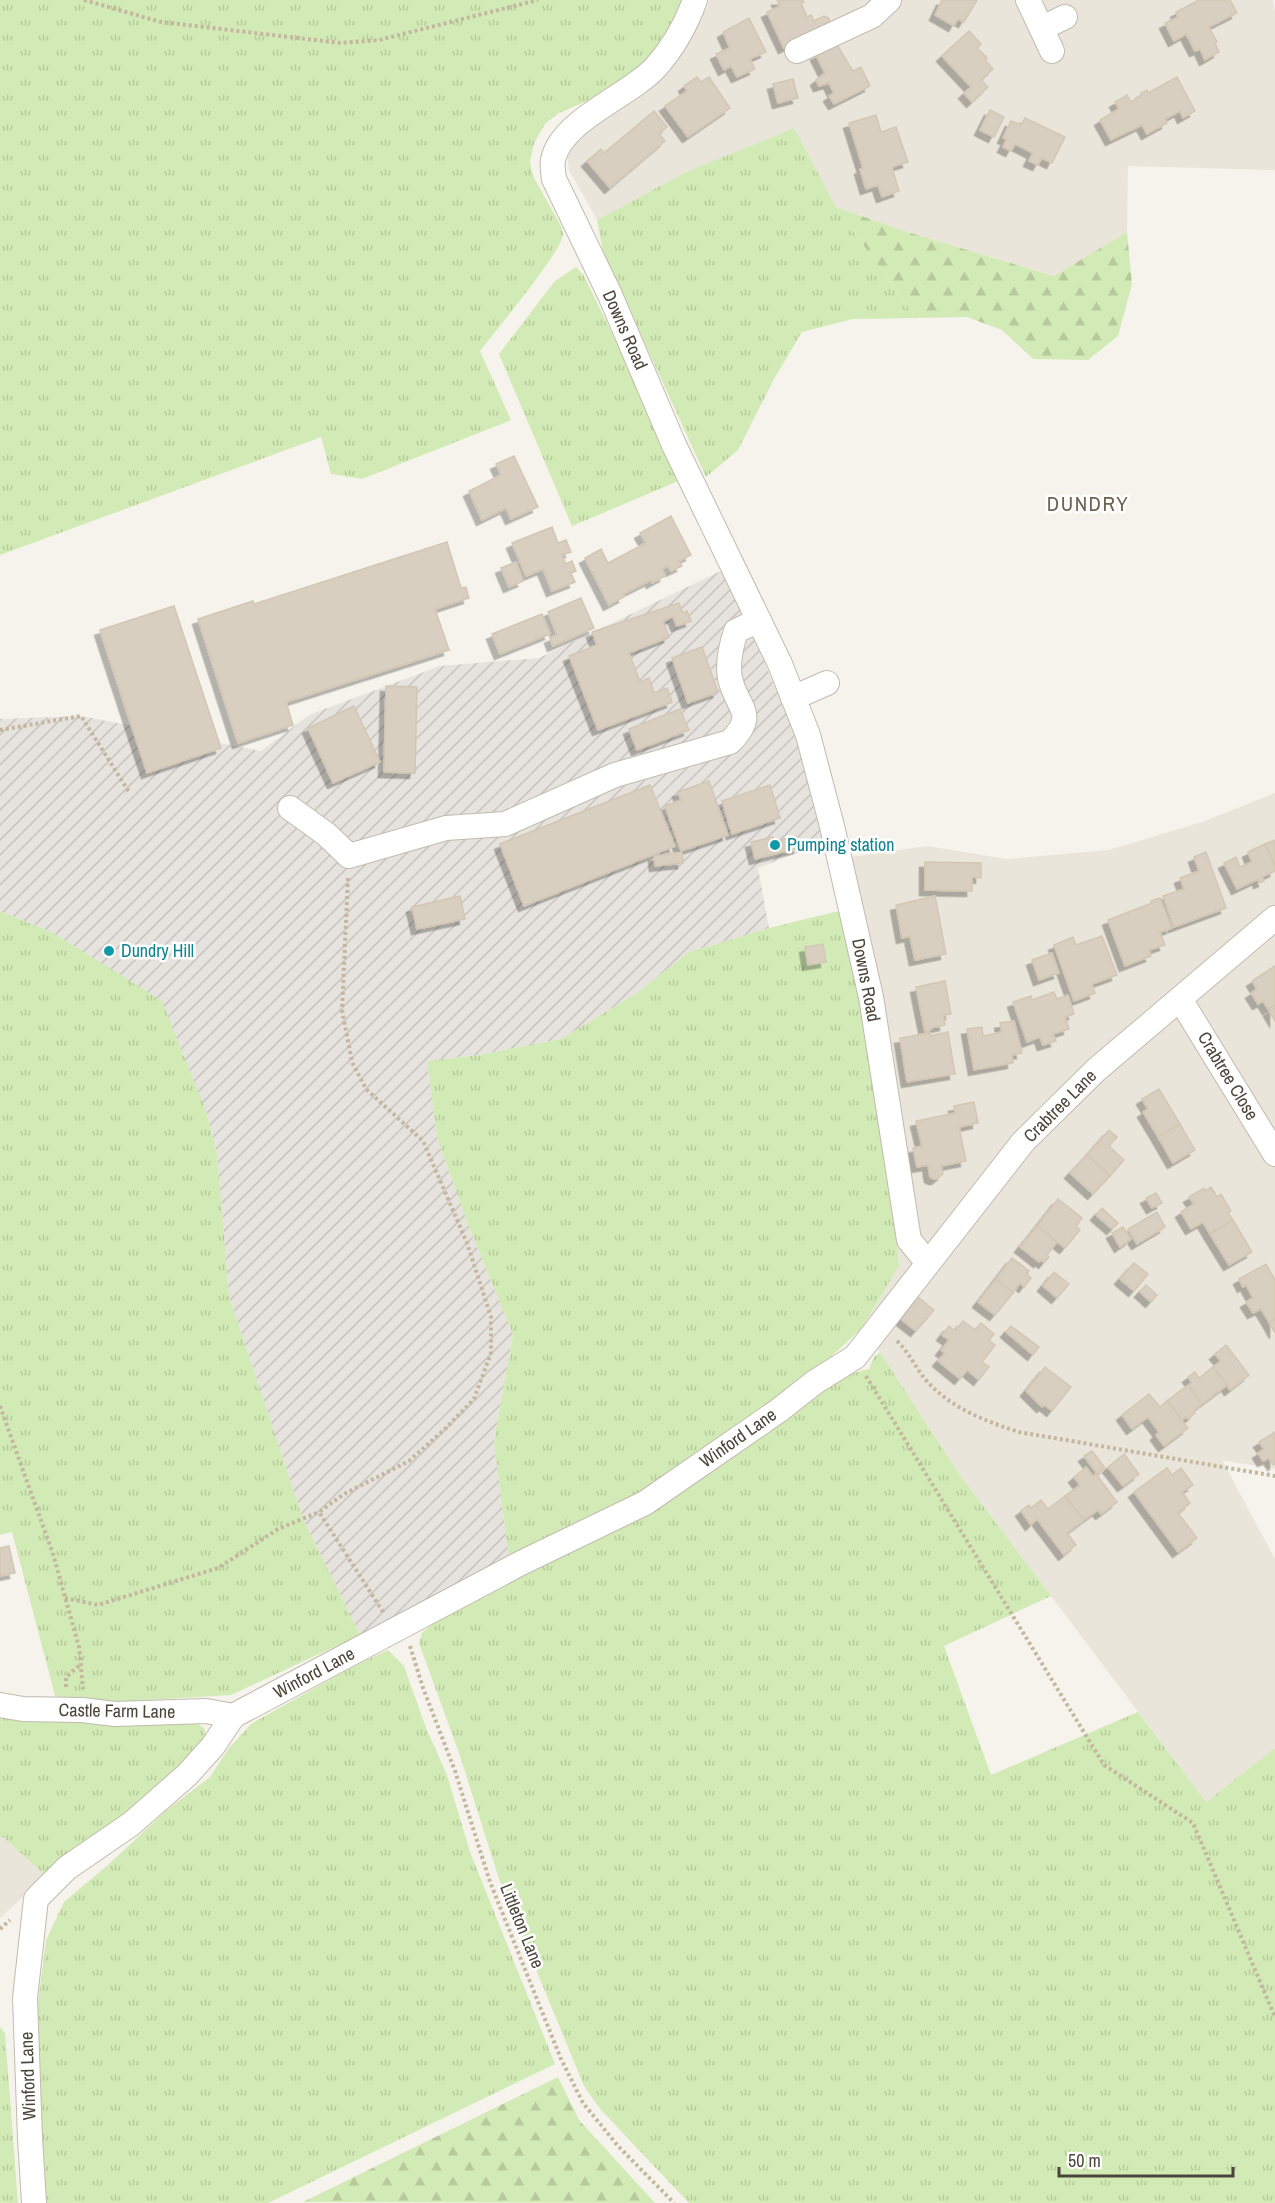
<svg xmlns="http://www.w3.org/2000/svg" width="1275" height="2203" font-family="'Archivo Narrow',sans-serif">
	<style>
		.residential { fill: #eae5da }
		.industrial { fill: url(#industrial-furrows) }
		.grass { fill: url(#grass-tufts) }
		.forest { fill: url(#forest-firs) }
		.building { fill: #d8cfc1; stroke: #d3c7b4; stroke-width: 1.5; filter: url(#shadow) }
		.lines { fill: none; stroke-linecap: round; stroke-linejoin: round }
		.minor-casing { stroke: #c2bbae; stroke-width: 26 }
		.path { stroke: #c4b79f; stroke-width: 4; stroke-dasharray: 3 3; stroke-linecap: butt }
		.minor { stroke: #fff; stroke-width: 24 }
		.culture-dot { fill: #0f9aa8; stroke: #fff; stroke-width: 2 }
		.labels { text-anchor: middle; stroke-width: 5; stroke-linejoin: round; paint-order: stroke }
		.street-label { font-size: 18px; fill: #4b4439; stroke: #fff }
		.culture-label { font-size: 18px; fill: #0d838f; stroke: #fff; text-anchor: start }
		.quarter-label { font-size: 21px; letter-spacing: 1.5px; fill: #6e6250; stroke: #fff }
	</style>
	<defs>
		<pattern id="industrial-furrows" width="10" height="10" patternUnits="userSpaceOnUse" patternTransform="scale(1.5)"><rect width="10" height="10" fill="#e6e2dd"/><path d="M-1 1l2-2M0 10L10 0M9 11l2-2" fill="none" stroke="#c7c3be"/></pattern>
		<pattern id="grass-tufts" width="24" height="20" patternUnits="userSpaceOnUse" patternTransform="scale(1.5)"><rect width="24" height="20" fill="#d2eab5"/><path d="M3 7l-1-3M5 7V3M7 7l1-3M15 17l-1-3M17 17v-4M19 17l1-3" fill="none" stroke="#b6ca9c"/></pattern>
		<pattern id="forest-firs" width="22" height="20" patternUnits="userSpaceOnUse" patternTransform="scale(1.5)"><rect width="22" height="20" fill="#d2eab5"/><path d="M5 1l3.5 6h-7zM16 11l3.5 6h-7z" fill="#b6ca9c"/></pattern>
		<filter id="shadow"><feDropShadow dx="-5.5" dy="5.5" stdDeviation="0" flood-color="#0004"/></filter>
	</defs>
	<rect width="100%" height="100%" fill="#f6f3ec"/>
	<g class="residential">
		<polygon points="709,0 1273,0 1275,12 1275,170 1128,166 1127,232 1055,276 901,230 836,207 794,128 686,172 597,220 569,170 567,151 578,136 651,87 678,53 707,8"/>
		<polygon points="1275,793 1275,1469 1222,1460 1275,1559 1275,1748 1206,1802 957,1471 880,1352 861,1329 899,1266 888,1154 830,860 927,846 1006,859 1109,850 1202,822"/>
		<polygon points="3,1837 46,1876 0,1918 0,1838"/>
	</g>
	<polygon class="industrial" points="725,569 796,737 823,843 758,868 769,928 689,952 637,993 561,1039 479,1055 427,1061 437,1137 468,1224 513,1334 494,1442 509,1558 360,1635 303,1519 229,1296 217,1153 206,1111 53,933 0,911 0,719 81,716 261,751 309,715 440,666 539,658"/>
	<g class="grass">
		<path d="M0,0H683L670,28L646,62L594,98L559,113L545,124L534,143L530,162L533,176L561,226C562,229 563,232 563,235C560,254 496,330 480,351L511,420L362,479L331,474L321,437L0,555Z"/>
		<polygon points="794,128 836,207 916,318 853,319 802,332 774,379 738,450 706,477 603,252 597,220 686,172"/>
		<polygon points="576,267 584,276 683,479 572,526 499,354 555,281"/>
		<polygon points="843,910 888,1154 899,1266 861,1329 825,1362 680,1468 638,1496 509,1558 494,1442 513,1334 468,1224 437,1137 427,1061 479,1055 561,1039 637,993 689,952 769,928"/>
		<polygon points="0,911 53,933 162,1001 206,1111 217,1153 229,1296 303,1519 360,1635 231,1695 95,1703 56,1699 12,1532 0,1535"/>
		<polygon points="880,1352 957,1471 1051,1596 944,1646 991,1775 1138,1712 1206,1802 1275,1748 1275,2203 689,2203 601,2110 584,2086 500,1882 459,1753 419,1643 422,1633 435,1621 819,1389 846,1375 869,1369 874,1357"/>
		<polygon points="388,1650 404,1666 426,1728 447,1775 470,1852 555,2064 268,2203 44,2203 36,2018 46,1940 64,1902 109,1864 167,1810 210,1777 229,1748 251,1724 354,1666"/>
		<polygon points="0,1714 195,1722 204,1728 207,1740 153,1796 46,1876 3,1837 0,1838"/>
		<polygon points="0,2027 5,2033 18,2203 0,2203"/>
	</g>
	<g class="forest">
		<polygon points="836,207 901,230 1054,276 1127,232 1132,284 1118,336 1088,360 1033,359 1002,330 967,317 916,318"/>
		<polygon points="558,2077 579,2120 655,2203 303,2202"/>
	</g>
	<g class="building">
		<polygon points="777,0 803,0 804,2 801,3 807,17 811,15 814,21 824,16 829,18 830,23 828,27 784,48 767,12 780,6"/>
		<polygon points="942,0 977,0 964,22 958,19 954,26 935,15"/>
		<polygon points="1199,0 1230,0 1237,13 1209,27 1217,42 1215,43 1219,52 1205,60 1200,49 1195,51 1186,34 1174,41 1165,23 1178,17 1176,12"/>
		<polygon points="749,18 766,52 750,59 755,69 737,77 731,66 724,70 716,54 730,48 723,32"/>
		<polygon points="969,31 981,44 977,48 987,58 985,60 993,69 981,80 988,87 972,102 964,93 971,87 942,56"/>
		<polygon points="837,45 853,71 861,67 870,86 834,104 829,96 834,93 829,83 819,86 816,80 825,73 816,55"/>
		<polygon points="697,77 701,82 709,77 730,108 688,137 665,106 687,91 684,86"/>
		<polygon points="1177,77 1195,111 1183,118 1180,111 1165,119 1167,123 1147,134 1142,125 1111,140 1100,120 1119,109 1115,102 1127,95 1131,102 1142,95 1141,93 1147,90 1148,93"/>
		<polygon points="793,79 798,98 778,103 773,84"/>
		<polygon points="990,110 1004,117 994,137 980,130"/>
		<polygon points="654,111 667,127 659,134 665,141 610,188 587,161 601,149 604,153"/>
		<polygon points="876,115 881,132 896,127 908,162 892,167 899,191 882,197 878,185 866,189 860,169 863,168 849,123"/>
		<polygon points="1025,118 1065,137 1052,163 1042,158 1038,165 1029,161 1033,153 1015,144 1011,151 1003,147 1007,139 1003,138 1011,121 1021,125"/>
		<polygon points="514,456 538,507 511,519 506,508 482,520 469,491 501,475 496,464"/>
		<polygon points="671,516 691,555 679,561 682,566 671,571 668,566 662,569 665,576 652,583 651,580 623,594 624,597 609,605 585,558 601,549 608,563 646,543 640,533"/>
		<polygon points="552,527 558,543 566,540 571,552 562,555 566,564 572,561 576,571 571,573 575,582 552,591 543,569 526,576 512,543"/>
		<polygon points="447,542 461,588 466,587 469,598 435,609 449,650 286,702 293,725 238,743 198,619 253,601 254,604"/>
		<polygon points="516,562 523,581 509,587 501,568"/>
		<polygon points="581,598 594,628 553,646 550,638 557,635 548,612"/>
		<polygon points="679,603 683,613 687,611 691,621 677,626 673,617 663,621 669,637 629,653 640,682 649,678 654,693 667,688 672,702 598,730 569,656 597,645 592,632"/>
		<polygon points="174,606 221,748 147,773 100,630"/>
		<polygon points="542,614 550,634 500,654 492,634"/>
		<polygon points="702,647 718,692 688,703 672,658"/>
		<polygon points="386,686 417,687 415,773 384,772"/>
		<polygon points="354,706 380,762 333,783 308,728"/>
		<polygon points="680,709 689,730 637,750 629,729"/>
		<polygon points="709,781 728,835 681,851 665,806 681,800 678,792"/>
		<polygon points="650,785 675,846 524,906 500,844"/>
		<polygon points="770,785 780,818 732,834 722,801"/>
		<polygon points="796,836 799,848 755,859 751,842 773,837 774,842"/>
		<polygon points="1275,840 1275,866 1265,844"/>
		<polygon points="1265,844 1275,866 1275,871 1262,877 1264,881 1259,883 1258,879 1237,889 1224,863 1236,857 1240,867 1252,862 1248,852"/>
		<polygon points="682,852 683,863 655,866 654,856"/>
		<polygon points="1206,852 1226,908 1174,927 1163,896 1184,889 1180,878 1199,871 1194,857"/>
		<polygon points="925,862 981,863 981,878 972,877 972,891 925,890"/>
		<polygon points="460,896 465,919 417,929 412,907"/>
		<polygon points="935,896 946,954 915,960 910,936 902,938 896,905"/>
		<polygon points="1160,898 1172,928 1160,932 1165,945 1149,950 1151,956 1125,966 1108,920 1152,903 1151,901"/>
		<polygon points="1102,936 1117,975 1092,984 1095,993 1074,1001 1054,945 1073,937 1076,945"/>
		<polygon points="823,944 826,962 808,965 805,947"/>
		<polygon points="1052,953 1059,973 1039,980 1032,960"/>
		<polygon points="1275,966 1275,1005 1268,1009 1263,1001 1258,1004 1251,993 1257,989 1252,981"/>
		<polygon points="945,981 951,1014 943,1015 945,1025 931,1028 931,1030 925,1032 916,987"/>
		<polygon points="1054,992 1057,999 1068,995 1074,1014 1065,1017 1069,1029 1053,1034 1056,1041 1043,1045 1040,1037 1027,1042 1013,1002 1031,996 1032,1000"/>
		<polygon points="1275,1007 1275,1021 1269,1011"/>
		<polygon points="1014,1021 1022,1053 1012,1055 1013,1063 974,1070 967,1029 982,1027 983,1036 1002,1032 1000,1023"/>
		<polygon points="948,1032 955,1074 907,1082 900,1038 930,1033 930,1036"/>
		<polygon points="1159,1089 1180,1124 1158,1137 1143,1112 1148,1109 1142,1099"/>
		<polygon points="974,1102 978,1123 959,1127 966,1161 941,1166 943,1174 937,1179 934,1179 930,1177 928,1165 917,1167 913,1148 922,1146 916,1121 955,1113 954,1106"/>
		<polygon points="1180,1124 1195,1150 1173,1163 1158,1137"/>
		<polygon points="1109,1130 1117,1137 1109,1146 1124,1160 1110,1176 1087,1155"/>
		<polygon points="1087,1155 1110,1176 1093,1194 1070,1173"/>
		<polygon points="1211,1187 1217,1197 1221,1194 1231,1211 1228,1213 1233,1220 1210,1234 1203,1222 1191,1229 1181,1212 1194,1204 1189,1197 1204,1188 1205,1191"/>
		<polygon points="1156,1193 1162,1203 1152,1208 1146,1198"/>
		<polygon points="1058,1199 1082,1218 1076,1226 1080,1230 1065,1248 1037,1226"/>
		<polygon points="1102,1208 1118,1223 1112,1229 1096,1215"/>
		<polygon points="1157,1212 1165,1227 1137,1244 1128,1229"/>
		<polygon points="1233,1220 1252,1252 1229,1265 1210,1234"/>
		<polygon points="1037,1226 1057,1242 1047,1255 1049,1257 1044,1263 1041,1260 1039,1262 1020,1247"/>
		<polygon points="1123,1227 1131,1239 1120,1247 1112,1233"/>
		<polygon points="1012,1258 1029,1271 1027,1274 1031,1278 1024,1287 1020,1283 1013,1293 996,1279"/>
		<polygon points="1134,1263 1148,1274 1134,1291 1120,1279"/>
		<polygon points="1266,1264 1275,1280 1275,1319 1269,1322 1261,1309 1253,1313 1246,1302 1253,1298 1246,1285 1243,1287 1239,1279"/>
		<polygon points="1054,1272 1069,1284 1057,1298 1043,1286"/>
		<polygon points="996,1279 1013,1293 995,1315 978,1302"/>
		<polygon points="1146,1285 1157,1295 1151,1302 1140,1292"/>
		<polygon points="918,1297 934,1310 916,1331 901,1319"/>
		<polygon points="1275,1319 1275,1333 1269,1322"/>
		<polygon points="963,1321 975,1330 981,1323 994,1334 989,1340 995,1345 982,1362 989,1367 979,1380 967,1370 960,1379 938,1361 945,1353 941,1350 949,1340 942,1335 949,1326 955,1331"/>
		<polygon points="1011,1326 1039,1347 1033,1355 1006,1332"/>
		<polygon points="1226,1345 1249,1375 1230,1390 1213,1367 1221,1361 1215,1354"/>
		<polygon points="1045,1367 1071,1387 1052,1411 1045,1405 1042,1407 1026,1391"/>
		<polygon points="1213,1367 1227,1385 1202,1404 1188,1385 1192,1383 1188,1377 1195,1372 1199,1378"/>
		<polygon points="1188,1385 1202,1404 1194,1411 1195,1413 1188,1419 1186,1417 1182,1420 1167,1401"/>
		<polygon points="1149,1394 1160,1407 1167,1401 1188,1428 1164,1446 1156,1435 1159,1432 1148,1417 1132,1429 1122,1415"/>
		<polygon points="1275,1432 1275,1464 1273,1465 1269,1458 1263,1461 1258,1453 1264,1449 1259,1442"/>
		<polygon points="1092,1451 1105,1468 1097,1474 1084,1456"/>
		<polygon points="1124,1454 1139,1474 1123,1486 1108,1467"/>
		<polygon points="1086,1467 1093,1476 1096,1474 1117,1502 1101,1514 1098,1510 1084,1520 1065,1496 1080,1485 1074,1477"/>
		<polygon points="1167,1468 1172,1475 1181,1468 1193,1485 1182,1492 1190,1503 1178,1513 1197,1538 1178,1552 1134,1492"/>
		<polygon points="1065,1496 1084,1520 1067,1533 1076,1545 1064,1555 1037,1519 1031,1525 1021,1511 1029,1505 1031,1508 1041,1500 1048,1509"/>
		<polygon points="9,1546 15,1573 0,1576 0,1548"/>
	</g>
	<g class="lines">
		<g class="minor-casing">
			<g id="minor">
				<path d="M695,0C686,25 673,48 655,68C629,96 561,120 553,160C552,166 553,173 554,179L610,295L674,445L780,664L808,735L832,826L871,997L909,1240L927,1262"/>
				<polyline points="1028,0 1052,51"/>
				<polyline points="1042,28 1065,17"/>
				<polyline points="797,51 872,16 889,0"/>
				<polyline points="793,698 827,683"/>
				<path d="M290,808L326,834L349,856L446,828L505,824L615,775L730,742C759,713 736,708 730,678C727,662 731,646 736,631L759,620"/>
				<polyline points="1180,999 1275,1154"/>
				<polyline points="0,1705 23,1709 82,1710 115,1714 206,1711 233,1716"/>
				<polyline points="34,2203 30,2138 25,1998 36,1899 67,1868 131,1824 187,1775 213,1746 233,1716 521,1563 645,1503 778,1411 815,1382 855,1357 1023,1142 1096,1070 1275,918"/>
			</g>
		</g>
		<g class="path">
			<polyline points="84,0 161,22 341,43 379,40 538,0"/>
			<polyline points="0,730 81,716 129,792"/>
			<polyline points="348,878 342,1010 352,1062 366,1089 423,1141 467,1243 491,1317 491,1353 474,1399 446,1428 409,1461 344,1494 319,1512 383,1612"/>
			<path d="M897,1341C909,1352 915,1367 925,1379C950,1408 985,1421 1019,1432L1275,1476"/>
			<polyline points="866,1376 1104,1765 1193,1823 1275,2017"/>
			<polyline points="0,1406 53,1554 79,1647 83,1689"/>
			<polyline points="65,1598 98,1605 218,1568 278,1529 319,1512"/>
			<polyline points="410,1646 423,1688 455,1771 490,1882 561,2059 583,2103 618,2146 674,2203"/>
			<polyline points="66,1687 66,1677 80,1665"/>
			<polyline points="0,1929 10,1920"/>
		</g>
		<use href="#minor" class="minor"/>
	</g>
	<g class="culture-dot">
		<circle cx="775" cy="845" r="6"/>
		<circle cx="109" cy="951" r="6"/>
	</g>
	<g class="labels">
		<g class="street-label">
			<text transform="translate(625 330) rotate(66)" y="6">Downs Road</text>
			<text transform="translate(866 980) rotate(79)" y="6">Downs Road</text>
			<text transform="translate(1228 1076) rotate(59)" y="6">Crabtree Close</text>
			<text transform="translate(1060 1106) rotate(-45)" y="6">Crabtree Lane</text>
			<text transform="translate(738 1438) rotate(-35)" y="6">Winford Lane</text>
			<text transform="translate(314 1673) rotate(-28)" y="6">Winford Lane</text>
			<text transform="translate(117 1711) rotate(1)" y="6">Castle Farm Lane</text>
			<text transform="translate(522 1926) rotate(68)" y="6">Littleton Lane</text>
			<text transform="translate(28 2076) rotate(-92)" y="6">Winford Lane</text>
		</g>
		<g class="culture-label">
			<text x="787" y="851">Pumping station</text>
			<text x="121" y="957">Dundry Hill</text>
		</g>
		<g class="quarter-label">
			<text x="1088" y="511">DUNDRY</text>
		</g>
	</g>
	<path d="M1059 2167v9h174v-9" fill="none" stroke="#4b4439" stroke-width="3"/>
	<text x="1068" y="2167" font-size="18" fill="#4b4439" stroke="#ffffff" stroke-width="4.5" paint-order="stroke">50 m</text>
</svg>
